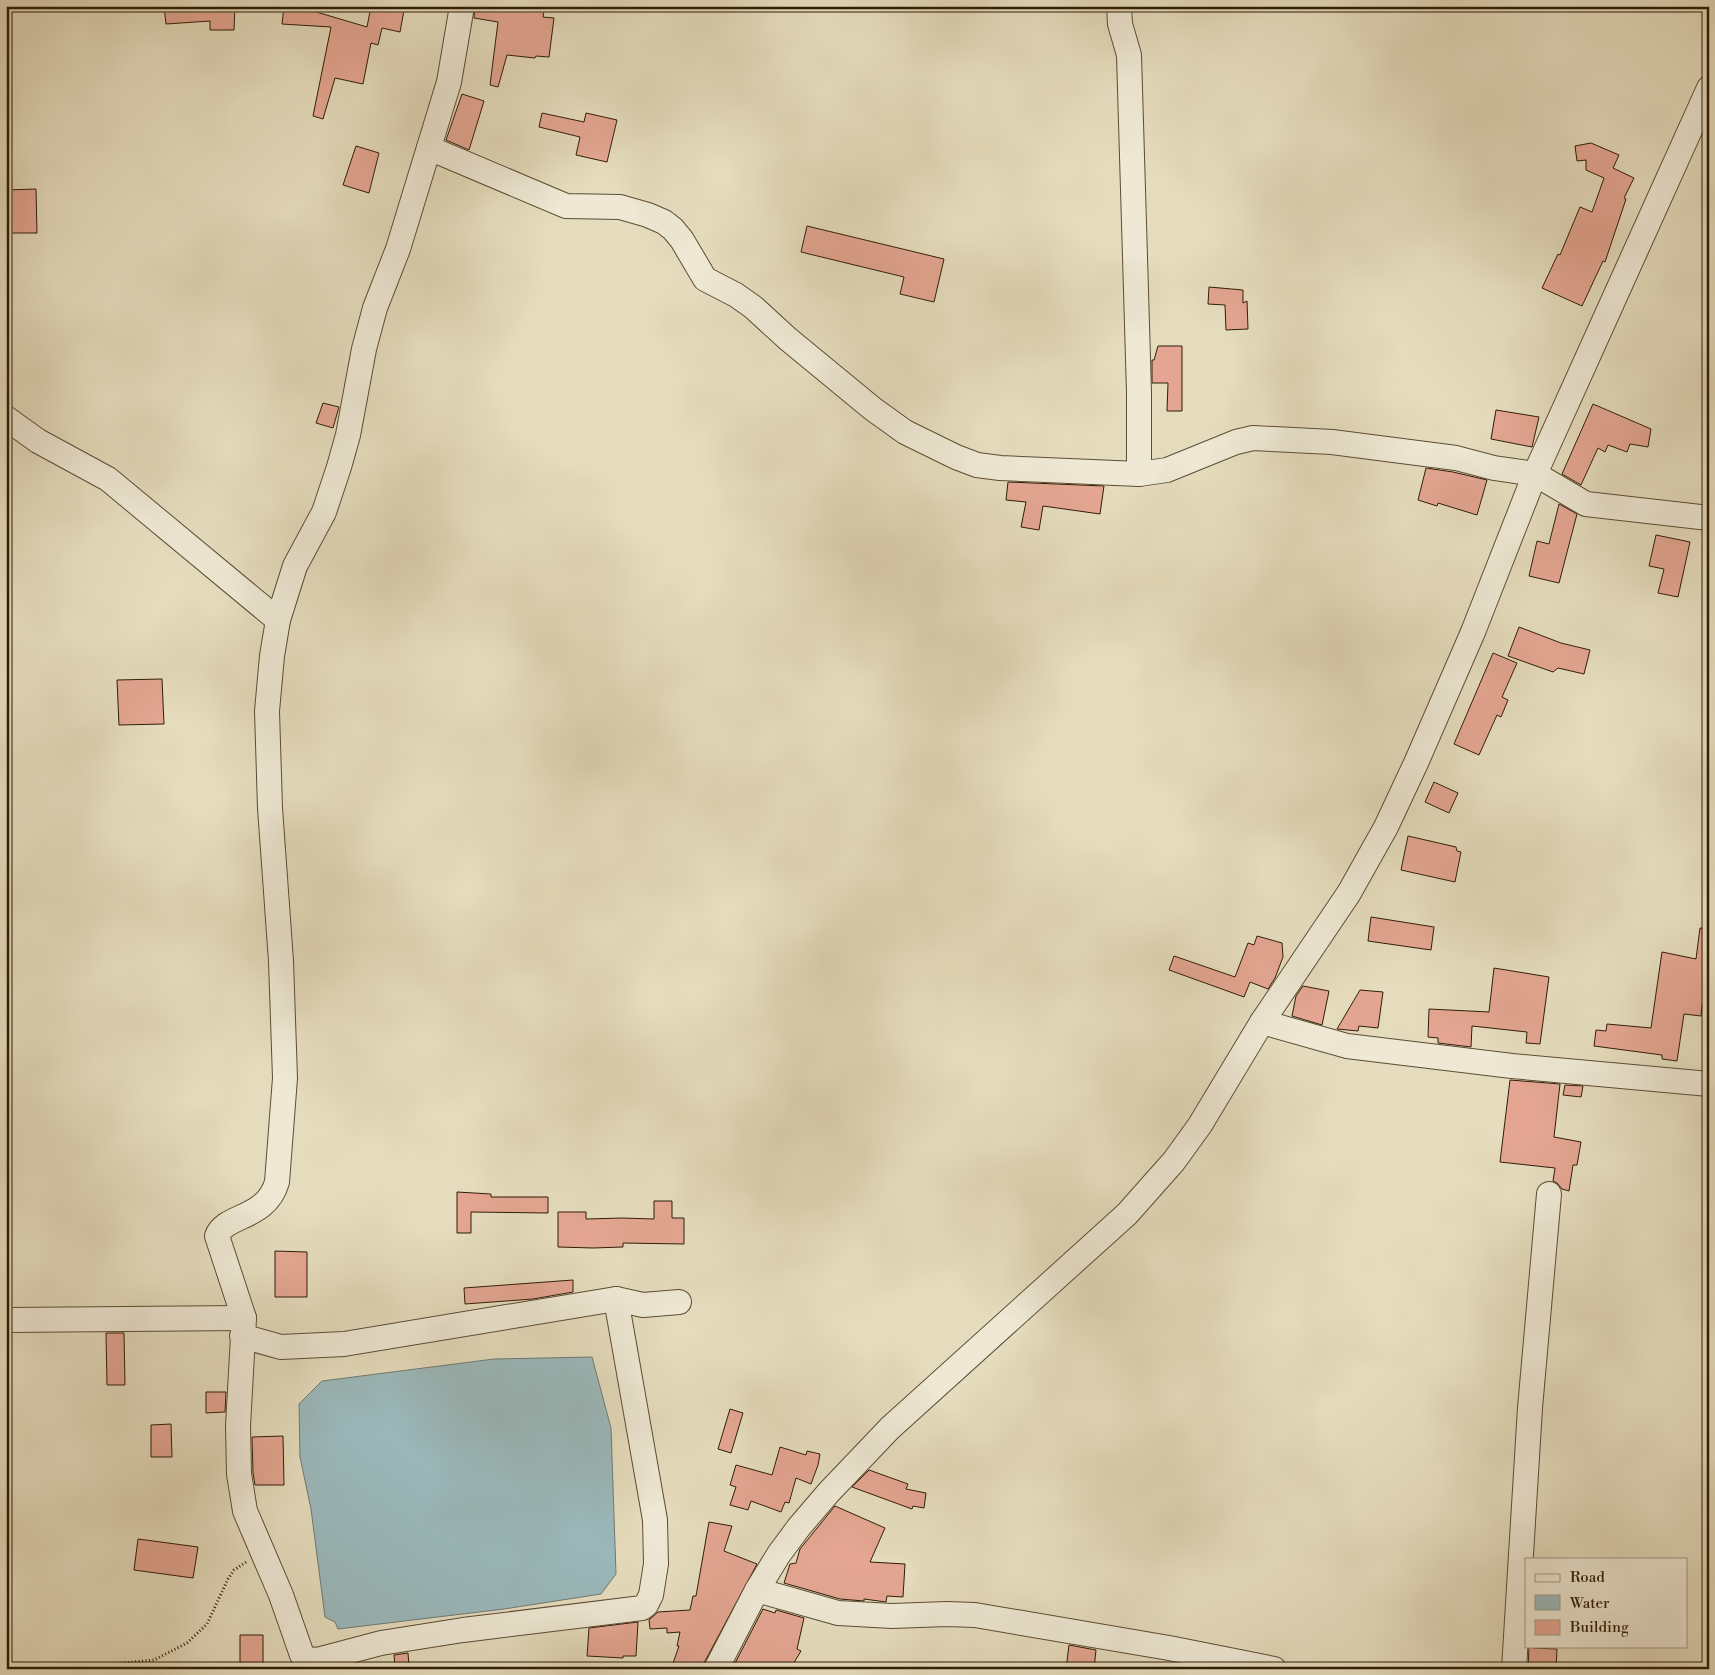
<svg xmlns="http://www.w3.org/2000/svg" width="1715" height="1675" font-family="'Libre Bodoni',serif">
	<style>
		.water { fill: #9bb9bc; stroke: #707b73 }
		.building { fill: #e4a692; stroke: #2f1d06 }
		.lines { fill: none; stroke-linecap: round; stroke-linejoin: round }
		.minor-casing { stroke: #5c4d34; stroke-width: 26 }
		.path { stroke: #2f1d06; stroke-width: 3; stroke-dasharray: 1 2.5; stroke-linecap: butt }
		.minor { stroke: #eee8d4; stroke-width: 24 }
	</style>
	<rect width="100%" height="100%" fill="#e5dcbd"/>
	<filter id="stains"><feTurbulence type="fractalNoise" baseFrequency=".004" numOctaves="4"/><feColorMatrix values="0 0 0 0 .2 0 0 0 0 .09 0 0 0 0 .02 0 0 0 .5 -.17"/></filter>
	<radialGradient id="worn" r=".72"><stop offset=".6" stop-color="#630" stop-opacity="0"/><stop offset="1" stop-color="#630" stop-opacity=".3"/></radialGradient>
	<polygon class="water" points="592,1357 611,1428 616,1574 601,1594 504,1609 338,1629 335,1622 325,1617 311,1509 300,1457 299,1404 322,1381 494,1359"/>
	<g class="building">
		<polygon points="164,6 235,6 234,30 210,30 210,21 166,24"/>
		<polygon points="284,6 313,6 313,11 367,27 371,6 386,6 404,10 400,32 382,28 378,45 371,43 363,84 335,78 323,119 313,116 331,27 282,24"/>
		<polygon points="475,6 545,6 543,17 554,18 549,57 536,56 535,58 507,55 498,87 490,85 498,22 474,18"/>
		<polygon points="462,94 484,101 469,150 446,140"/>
		<polygon points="542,113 584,122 586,113 617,120 607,162 576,155 580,137 539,127"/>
		<polygon points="1591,143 1619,155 1613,168 1634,178 1624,198 1626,199 1605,262 1603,261 1582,306 1542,288 1558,254 1560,255 1580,207 1592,212 1604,178 1586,170 1586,160 1577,161 1575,146"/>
		<polygon points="356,146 379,153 369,193 343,185"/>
		<polygon points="36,189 37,233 6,233 6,190"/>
		<polygon points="807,226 944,259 934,302 900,294 904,277 801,252"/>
		<polygon points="1209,287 1243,290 1243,303 1247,301 1248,329 1226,330 1225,305 1208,304"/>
		<polygon points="1158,346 1182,346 1182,411 1167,411 1168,383 1152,383 1152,360 1154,360"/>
		<polygon points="323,403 339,407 333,428 316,423"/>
		<polygon points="1593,404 1651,429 1648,447 1630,444 1627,452 1608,445 1605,452 1598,448 1581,485 1562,474"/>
		<polygon points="1496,410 1539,417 1532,447 1491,439"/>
		<polygon points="1426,468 1453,472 1487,480 1477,515 1438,503 1437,506 1418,500"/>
		<polygon points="1008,482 1104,486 1100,514 1043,506 1039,530 1021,527 1026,502 1006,500"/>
		<polygon points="1559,504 1577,514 1559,583 1529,576 1537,541 1549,544"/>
		<polygon points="1656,535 1690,542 1678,597 1658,593 1664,569 1649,566"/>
		<polygon points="1519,627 1561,643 1590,650 1584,674 1558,668 1553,672 1508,656"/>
		<polygon points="1493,653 1517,663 1502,697 1508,700 1501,717 1497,715 1479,755 1454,744"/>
		<polygon points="162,679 164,724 119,725 117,680"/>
		<polygon points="1434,782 1458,793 1449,813 1425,802"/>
		<polygon points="1408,836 1456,847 1457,851 1461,852 1455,882 1401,870"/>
		<polygon points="1371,917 1434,927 1431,950 1368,941"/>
		<polygon points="1700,928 1709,929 1709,1006 1702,1005 1701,1016 1684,1014 1677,1061 1662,1059 1662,1055 1594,1046 1596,1030 1606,1031 1607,1024 1651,1028 1662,952 1696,959"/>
		<polygon points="1257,936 1282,943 1283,957 1275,978 1268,989 1250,982 1244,997 1169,970 1174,956 1235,977 1248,943 1254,945"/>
		<polygon points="1494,968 1549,977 1540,1044 1526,1043 1527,1032 1472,1026 1471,1047 1438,1043 1438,1038 1428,1037 1429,1009 1489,1012"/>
		<polygon points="1303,986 1329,991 1322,1025 1292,1016 1296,996"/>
		<polygon points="1360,990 1383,992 1378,1028 1359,1026 1358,1031 1337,1029"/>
		<polygon points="1510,1080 1560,1084 1554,1137 1581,1142 1577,1165 1573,1165 1569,1191 1562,1189 1557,1183 1553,1181 1555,1168 1500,1162"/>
		<polygon points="1565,1085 1583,1086 1581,1097 1563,1095"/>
		<polygon points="457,1192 491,1194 491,1197 548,1197 548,1213 471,1212 471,1233 457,1233"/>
		<polygon points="654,1201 672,1201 672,1218 684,1218 684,1244 623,1243 623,1247 593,1248 558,1247 558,1212 586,1212 586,1219 622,1218 654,1219"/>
		<polygon points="275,1251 307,1252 307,1297 275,1297"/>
		<polygon points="573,1280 573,1292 533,1299 465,1304 464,1288"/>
		<polygon points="106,1333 124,1333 125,1385 107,1385"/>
		<polygon points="206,1392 226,1392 225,1412 206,1413"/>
		<polygon points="730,1409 743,1413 731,1453 718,1449"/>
		<polygon points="171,1424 172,1457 151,1457 151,1425"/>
		<polygon points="283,1436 284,1485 255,1485 253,1473 252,1437"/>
		<polygon points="780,1447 806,1455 807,1451 820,1454 818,1465 811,1484 796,1478 789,1503 785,1502 781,1512 751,1501 748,1510 730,1505 736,1487 730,1485 736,1465 772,1475"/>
		<polygon points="869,1470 908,1484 906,1489 926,1493 924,1508 913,1506 912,1509 852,1487"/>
		<polygon points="835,1506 885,1528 870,1562 905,1564 903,1597 887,1596 886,1602 864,1599 864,1601 840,1599 784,1583 790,1564 796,1563 800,1549"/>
		<polygon points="709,1522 732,1526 724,1551 757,1564 704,1663 702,1669 671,1669 679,1646 677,1646 680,1632 667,1633 667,1628 650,1629 649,1620 658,1612 690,1610 693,1596 696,1596"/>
		<polygon points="138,1539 198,1547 193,1578 134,1570"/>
		<polygon points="763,1609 775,1613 776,1610 804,1618 797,1649 801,1651 790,1669 753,1669 747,1667 744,1669 732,1669"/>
		<polygon points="638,1622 636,1656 623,1656 623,1658 587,1656 589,1628"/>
		<polygon points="240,1635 263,1635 263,1664 240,1663"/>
		<polygon points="1069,1645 1096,1650 1094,1669 1066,1669"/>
		<polygon points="1529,1646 1533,1646 1533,1648 1557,1649 1556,1669 1528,1669"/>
		<polygon points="408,1653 409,1666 395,1667 394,1655"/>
	</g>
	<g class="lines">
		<g class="minor-casing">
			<g id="minor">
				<path d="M462,6L449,82L398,249L375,308L364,349L348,435L339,467L324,512L295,566L278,620L272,656L267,711L270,808L281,961L285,1078L277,1182C266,1220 225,1214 217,1236L244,1318L238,1426L239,1474L245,1511L281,1595L302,1655L307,1659L317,1660L381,1643L463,1630L642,1608L646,1605L651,1595L656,1564L655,1520L616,1299"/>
				<polyline points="1119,6 1120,24 1129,55 1139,392 1139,474"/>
				<polyline points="429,148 566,206 620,207 648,215 664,222 673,229 682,240 705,279 736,295 753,307 788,339 873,409 905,432 956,457 977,465 1000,468 1139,474 1167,470 1236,442 1253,438 1332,442 1456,458 1494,468 1535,474 1586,504 1709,518"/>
				<polyline points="6,418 38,441 108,479 278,620"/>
				<polyline points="1262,1022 1347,1046 1512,1066 1709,1084"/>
				<polyline points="6,1320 244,1318"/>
				<polyline points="242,1336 281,1347 344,1344 616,1299 643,1305 679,1302"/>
				<polyline points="757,1590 838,1613 892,1616 947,1614 975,1615 1169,1648 1274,1669"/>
				<polyline points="716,1669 757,1590 779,1554 799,1527 829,1492 890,1428 1127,1214 1174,1161 1200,1125 1262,1022 1349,893 1386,827 1416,763 1473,632 1535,474 1709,88"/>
				<polyline points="1514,1669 1530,1408 1549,1194"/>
			</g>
		</g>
		<polyline class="path" points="62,1669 154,1660 187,1643 207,1624 228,1579 234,1570 246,1562"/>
		<use href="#minor" class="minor"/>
	</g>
	<rect width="1715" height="1675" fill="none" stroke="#e5dcbd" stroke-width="25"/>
	<rect x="8" y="8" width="1700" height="1660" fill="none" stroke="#2f1d06" stroke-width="2.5"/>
	<rect x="12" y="12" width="1690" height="1650" fill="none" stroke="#2f1d06"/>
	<rect x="1525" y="1558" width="162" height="90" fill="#eee8d4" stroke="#a29782"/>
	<rect x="1535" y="1574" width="25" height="8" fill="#eee8d4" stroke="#a29782"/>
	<text x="1570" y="1582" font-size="15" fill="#2f1d06">Road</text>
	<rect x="1535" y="1595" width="25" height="15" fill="#9bb9bc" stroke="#a29782"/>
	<text x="1570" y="1608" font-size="15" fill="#2f1d06">Water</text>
	<rect x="1535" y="1620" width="25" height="15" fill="#e4a692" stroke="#a29782"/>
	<text x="1570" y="1632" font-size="15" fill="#2f1d06">Building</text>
	<rect width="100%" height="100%" filter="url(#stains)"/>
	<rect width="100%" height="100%" fill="url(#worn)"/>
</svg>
